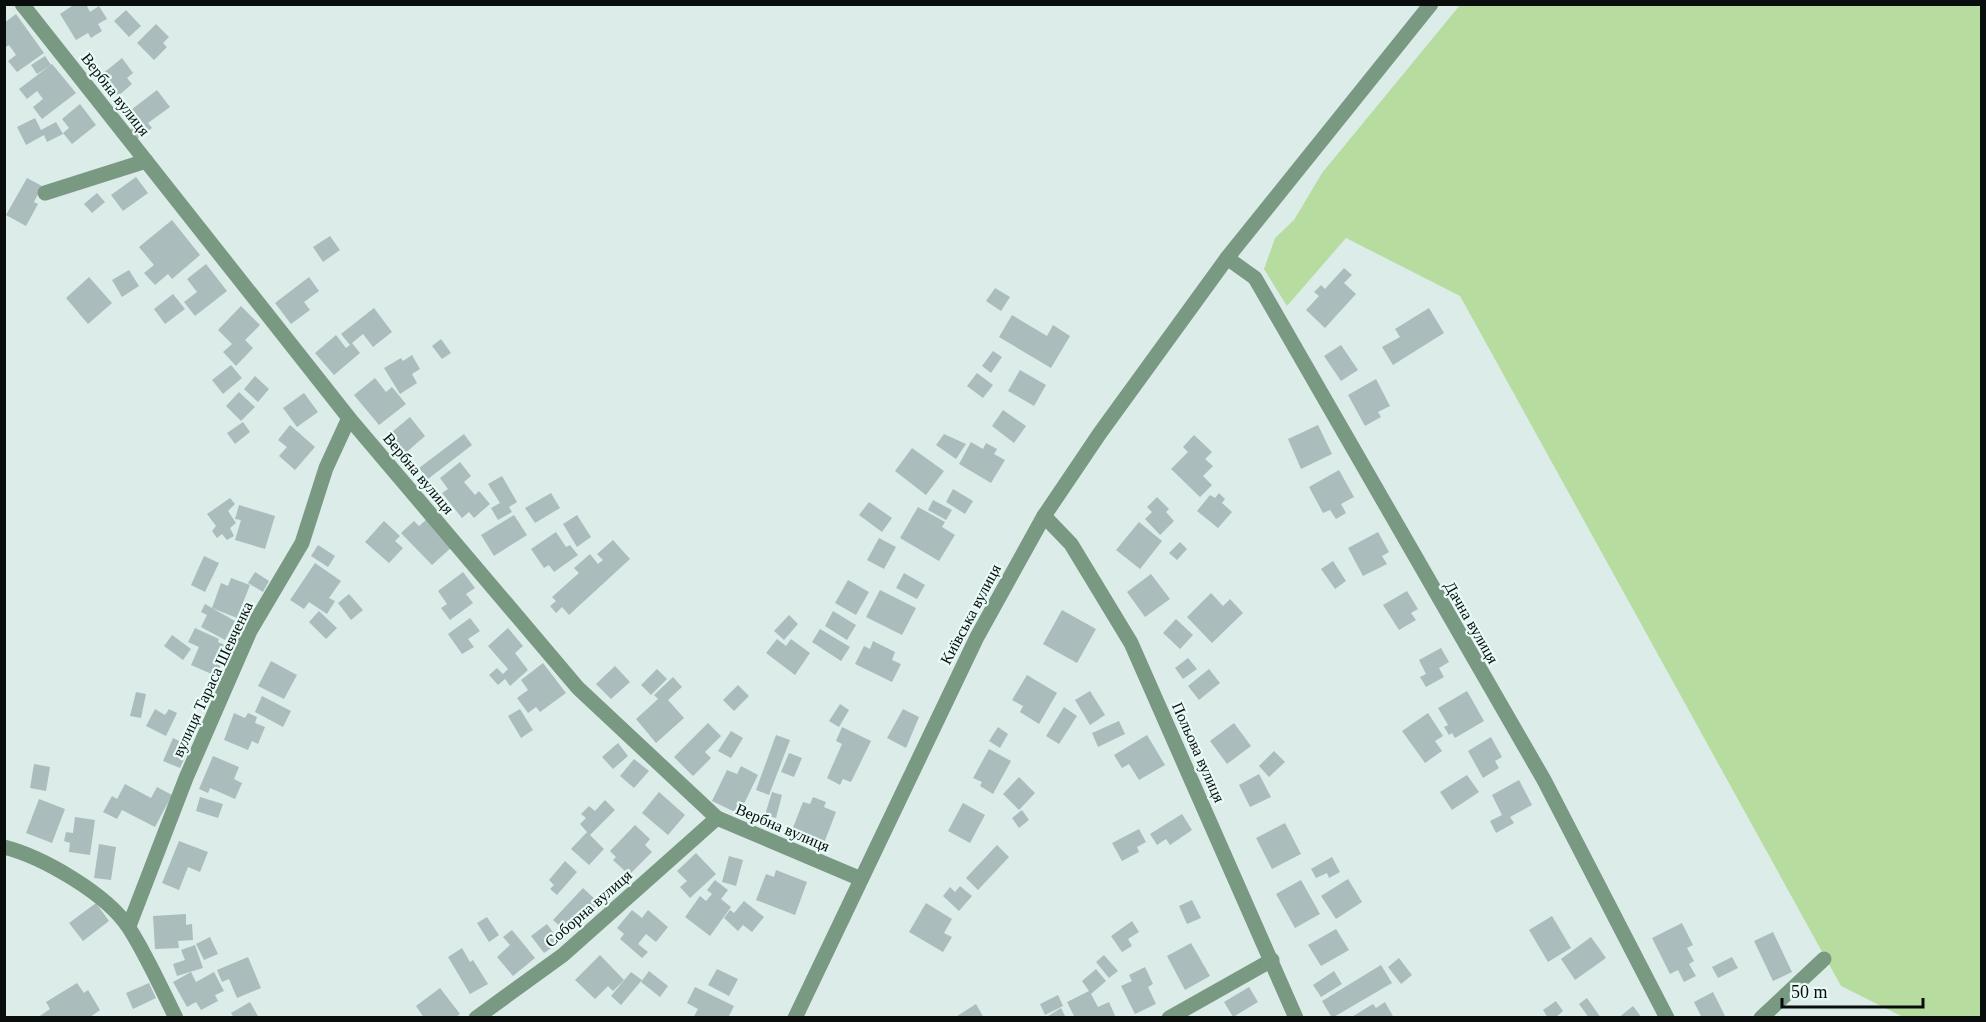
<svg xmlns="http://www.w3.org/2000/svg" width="1986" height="1022" font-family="'Times New Roman',serif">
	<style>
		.green { fill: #b7dca0 }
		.building { fill: #aabcbc }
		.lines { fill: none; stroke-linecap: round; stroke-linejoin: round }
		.minor { stroke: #799983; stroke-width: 15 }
		.labels { text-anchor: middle; stroke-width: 4.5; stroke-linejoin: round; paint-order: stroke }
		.street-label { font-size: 16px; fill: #090e0d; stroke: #e9fbf6 }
	</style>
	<rect width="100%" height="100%" fill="#dcede9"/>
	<polygon class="green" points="1460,5 1981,5 1981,1017 1903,1017 1841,986 1460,296 1346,238 1287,306 1264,269 1275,238 1294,220 1322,173"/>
	<g class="building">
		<polygon points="75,4 86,4 90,12 99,6 107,19 98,24 102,31 91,38 88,33 76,40 60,14"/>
		<polygon points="126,10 141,26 129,37 114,21"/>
		<polygon points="16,14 44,53 17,72 8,61 16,55 9,45 4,48 4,23"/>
		<polygon points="156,24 169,37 163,43 167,47 154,60 137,43"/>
		<polygon points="45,56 51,65 37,74 31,65"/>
		<polygon points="122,58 133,73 127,78 132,84 118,96 112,89 107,93 103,87 107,83 101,75"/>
		<polygon points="52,64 76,93 42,119 33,107 43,99 37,91 27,99 19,89"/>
		<polygon points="157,90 170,107 148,123 152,128 137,139 130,130 136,125 127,113"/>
		<polygon points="80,104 96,125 72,144 63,133 69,128 62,119"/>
		<polygon points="35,118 41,130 56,122 63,134 47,142 44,135 26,145 17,127"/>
		<polygon points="136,177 148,193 123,211 111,195"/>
		<polygon points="27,178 42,186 34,202 38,204 26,226 6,215"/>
		<polygon points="97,193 105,202 92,213 84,204"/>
		<polygon points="172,220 200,255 172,279 168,274 155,285 144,273 154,265 139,247"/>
		<polygon points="330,236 340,250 323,262 313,247"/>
		<polygon points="206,264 227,291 195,316 184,302 197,292 187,279"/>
		<polygon points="1344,268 1352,275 1344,283 1356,294 1325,328 1306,310 1319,296 1314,292 1321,285 1325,289"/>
		<polygon points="129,270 139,286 122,297 112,280"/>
		<polygon points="89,277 112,303 88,324 66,298"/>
		<polygon points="309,277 319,291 304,302 310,310 291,324 275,303"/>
		<polygon points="995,288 1010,297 1001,311 986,301"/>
		<polygon points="173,294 185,309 165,324 154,309"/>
		<polygon points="241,306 260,325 245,340 253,348 236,366 223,352 232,344 218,330"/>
		<polygon points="374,308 392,332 373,347 363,334 352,343 360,353 334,375 315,353 336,335 346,348 350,345 341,334"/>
		<polygon points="1429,308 1444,333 1393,365 1382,347 1400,337 1395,329"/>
		<polygon points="1012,315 1047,336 1053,325 1070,336 1051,368 999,337"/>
		<polygon points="441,339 451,353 442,359 432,346"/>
		<polygon points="1341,345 1358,370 1341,381 1324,356"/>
		<polygon points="993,351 1002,357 991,373 982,366"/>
		<polygon points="412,355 420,369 412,374 417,383 400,394 384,368 401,358 403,361"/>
		<polygon points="231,365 242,378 223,394 212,380"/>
		<polygon points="1020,370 1046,385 1034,406 1008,391"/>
		<polygon points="977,373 993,385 983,398 967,386"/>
		<polygon points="255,376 269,389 258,402 244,389"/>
		<polygon points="375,378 386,392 392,387 406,404 379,425 354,395"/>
		<polygon points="1376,379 1390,406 1378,412 1381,417 1365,426 1348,395"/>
		<polygon points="239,392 255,407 241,421 226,406"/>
		<polygon points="304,393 318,412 297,427 283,408"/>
		<polygon points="1003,410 1026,426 1014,443 992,426"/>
		<polygon points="410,417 425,436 402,456 386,437"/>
		<polygon points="243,422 250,432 235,444 227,433"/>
		<polygon points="290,425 315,447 295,470 279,456 287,447 278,440"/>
		<polygon points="1318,425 1332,454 1301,469 1288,439"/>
		<polygon points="464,434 472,445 428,479 419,468"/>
		<polygon points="944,434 966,444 956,459 936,445"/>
		<polygon points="1194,435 1212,452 1205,459 1213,466 1203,476 1212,485 1200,497 1171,469 1188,452 1183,447"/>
		<polygon points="971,442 983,449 986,443 997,449 994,454 1005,460 991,483 959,464"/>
		<polygon points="912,448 944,471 926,495 895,471"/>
		<polygon points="460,462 471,476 464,482 475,495 479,491 490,504 474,518 469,512 462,518 442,493 448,489 440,478"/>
		<polygon points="1339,470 1354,497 1341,504 1346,513 1336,519 1330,510 1323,513 1309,487"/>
		<polygon points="502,476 517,502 509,507 512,512 498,520 491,508 500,503 488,484"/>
		<polygon points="953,489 973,501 965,514 946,502"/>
		<polygon points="551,493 560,508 535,523 525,508"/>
		<polygon points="1219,493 1225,499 1222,503 1232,512 1218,528 1197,511 1210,495 1215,498"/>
		<polygon points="1157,497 1169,509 1166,512 1174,521 1160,535 1145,519 1152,512 1147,507"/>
		<polygon points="230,498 235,504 228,511 236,523 230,528 234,536 227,540 222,534 217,538 212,531 216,526 207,514"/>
		<polygon points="933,500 952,510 946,520 928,510"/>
		<polygon points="869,502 892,518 882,532 859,515"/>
		<polygon points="239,505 275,516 265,549 235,540 241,520 235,519"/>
		<polygon points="918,507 945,522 942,527 955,535 939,561 900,538"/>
		<polygon points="514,515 527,535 494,556 481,535"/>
		<polygon points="577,515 591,537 577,547 563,524"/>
		<polygon points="427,519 453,546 432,565 401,533 414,521 419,526"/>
		<polygon points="384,521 400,536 395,541 403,548 389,563 365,542"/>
		<polygon points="1139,522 1162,541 1140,569 1116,550"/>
		<polygon points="556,532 566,547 570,545 578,555 554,572 549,565 544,568 531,549"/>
		<polygon points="1378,532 1389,552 1382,556 1387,564 1363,576 1348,548"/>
		<polygon points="879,538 896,547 884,569 867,560"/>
		<polygon points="613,540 630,559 569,615 562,607 556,613 550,606 556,601 552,597 579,573 574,568 590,554 598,564 603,560 597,554"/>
		<polygon points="1180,542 1187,549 1177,560 1169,553"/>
		<polygon points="318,545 335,556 328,567 311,556"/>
		<polygon points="204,556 219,563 205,592 191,585"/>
		<polygon points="1333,561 1346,581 1335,589 1321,569"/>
		<polygon points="315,563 341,581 329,598 335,601 327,614 309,602 304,609 290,600"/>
		<polygon points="255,572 269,581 263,592 248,583"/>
		<polygon points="463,572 475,588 466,594 473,603 450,620 441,608 447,604 438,591"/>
		<polygon points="904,573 925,585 917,599 896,588"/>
		<polygon points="1151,574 1170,599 1145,617 1127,592"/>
		<polygon points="231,578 250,585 237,618 212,608 221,583 228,586"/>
		<polygon points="848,580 869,592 856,615 835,603"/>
		<polygon points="880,590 916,608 902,635 866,617"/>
		<polygon points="1407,591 1418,609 1411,613 1416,620 1399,630 1383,605"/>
		<polygon points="1211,593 1223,606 1230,599 1243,613 1212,643 1187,617"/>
		<polygon points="349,594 363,610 351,620 338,603"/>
		<polygon points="205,604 235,621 225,640 201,627 207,615 201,612"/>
		<polygon points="1062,610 1096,629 1077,663 1043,644"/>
		<polygon points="319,611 337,628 326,639 309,622"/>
		<polygon points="833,611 856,625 847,640 825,626"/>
		<polygon points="789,615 798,624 784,640 774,631"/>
		<polygon points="470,618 480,631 468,639 474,647 462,654 448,634"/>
		<polygon points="1176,619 1193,635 1180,649 1163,633"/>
		<polygon points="195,628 219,639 218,642 229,647 216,676 191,665 199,647 188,642"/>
		<polygon points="508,628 523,646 515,653 528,670 510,686 505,679 498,685 489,675 497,668 503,674 508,669 488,646"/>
		<polygon points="820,629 850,647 841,661 812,642"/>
		<polygon points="172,635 191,649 183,660 164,646"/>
		<polygon points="777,639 786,646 791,639 810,653 795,675 766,653"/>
		<polygon points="873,641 895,652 892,660 901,664 892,682 855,664 864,646 870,649"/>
		<polygon points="1441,648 1449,662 1439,668 1444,677 1426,687 1420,677 1426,674 1419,660"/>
		<polygon points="1188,658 1197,669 1183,679 1175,668"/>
		<polygon points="271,661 297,675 284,699 258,686"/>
		<polygon points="543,663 566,693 540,712 536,707 528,713 517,698 528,690 521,680"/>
		<polygon points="615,666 630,682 611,699 596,684"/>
		<polygon points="657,669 667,679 651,695 641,685"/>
		<polygon points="1209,669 1220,683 1199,700 1188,686"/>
		<polygon points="1027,675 1057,693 1039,724 1020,712 1023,706 1012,700"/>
		<polygon points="673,677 682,687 668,700 684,718 656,743 636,719 658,699 654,695"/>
		<polygon points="738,685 749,696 734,711 723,700"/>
		<polygon points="1090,691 1105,715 1090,725 1075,700"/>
		<polygon points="1467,691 1484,721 1455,738 1452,733 1449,735 1444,727 1448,725 1438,708"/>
		<polygon points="136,692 146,694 141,718 130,716"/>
		<polygon points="262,696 291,711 283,727 255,712"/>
		<polygon points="840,704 849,710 839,727 829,721"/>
		<polygon points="1064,707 1077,716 1059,744 1046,736"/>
		<polygon points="155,709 165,715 169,709 177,713 166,736 146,726"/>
		<polygon points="520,709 533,730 521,738 508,716"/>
		<polygon points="903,709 919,717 906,748 887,738"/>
		<polygon points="234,713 245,718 248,713 257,717 255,723 265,727 258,744 252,741 248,750 224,740"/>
		<polygon points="1428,713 1443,736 1435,741 1442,751 1425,763 1402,731"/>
		<polygon points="1119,721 1125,734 1098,747 1092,733"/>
		<polygon points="708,723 721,736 705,752 711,758 693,776 674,757"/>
		<polygon points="1234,723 1251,746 1227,764 1210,741"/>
		<polygon points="842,727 871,741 851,782 843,779 840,785 827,778 842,744 836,741"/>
		<polygon points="998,727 1008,734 1000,748 989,741"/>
		<polygon points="731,731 743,738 731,758 718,751"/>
		<polygon points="776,735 790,740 769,795 756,790"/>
		<polygon points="1147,735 1165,765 1139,780 1129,764 1122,768 1114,755"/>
		<polygon points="1491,737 1502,757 1495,761 1499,768 1483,778 1468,751"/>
		<polygon points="173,738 190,746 180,768 163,761"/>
		<polygon points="618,743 628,756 613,769 602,757"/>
		<polygon points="989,749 1011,761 993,794 980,786 982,782 973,778"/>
		<polygon points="1274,751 1285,762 1269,777 1259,766"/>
		<polygon points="789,753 802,758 794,777 781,772"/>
		<polygon points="213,756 239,767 234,779 242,783 235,799 210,788 208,793 199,789"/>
		<polygon points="634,759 649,771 634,788 620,776"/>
		<polygon points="34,764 50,767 46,791 30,788"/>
		<polygon points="741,766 758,775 739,814 712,801 727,770 737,774"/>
		<polygon points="1259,774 1271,797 1250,807 1239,785"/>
		<polygon points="1467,775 1479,792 1452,810 1440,792"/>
		<polygon points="1019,777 1035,793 1019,810 1003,794"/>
		<polygon points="1519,780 1532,805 1510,817 1514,823 1496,833 1490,821 1502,815 1492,795"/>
		<polygon points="125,784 151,798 157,787 172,795 155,827 122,810 117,819 103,812 112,796 117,799"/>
		<polygon points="659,792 685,815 668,835 642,813"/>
		<polygon points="772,792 782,795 776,818 765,815"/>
		<polygon points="200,797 223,804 218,818 196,811"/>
		<polygon points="813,797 826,802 824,807 836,812 824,843 792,830 803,802 810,804"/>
		<polygon points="39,799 65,809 52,843 26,833"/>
		<polygon points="605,800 615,810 590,835 604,849 589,865 571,849 587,832 580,824 586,818 581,814 589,806 595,811"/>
		<polygon points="963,803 985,815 970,843 948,831"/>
		<polygon points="1022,810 1029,820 1019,828 1012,818"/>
		<polygon points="1182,814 1192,830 1170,845 1166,839 1157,845 1150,834"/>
		<polygon points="75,817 95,820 90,855 69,852 70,843 64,841 66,832 73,833"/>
		<polygon points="1285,823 1301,854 1272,869 1256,838"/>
		<polygon points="635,825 650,839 645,845 652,852 629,875 613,860 616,857 610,851"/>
		<polygon points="1139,829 1146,842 1137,847 1139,852 1122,861 1112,843"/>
		<polygon points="179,841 208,852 200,872 188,867 179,890 162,883"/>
		<polygon points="99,844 116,847 111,880 94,878"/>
		<polygon points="997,845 1009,857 978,890 966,878"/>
		<polygon points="696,853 716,874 690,898 680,887 687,881 677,871"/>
		<polygon points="729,856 743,860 736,886 722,882"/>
		<polygon points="1332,857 1340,872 1329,878 1327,873 1316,878 1311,869"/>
		<polygon points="565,861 577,872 557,895 550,889 554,885 549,880"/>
		<polygon points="776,870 807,882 795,915 756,900 766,874 774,877"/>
		<polygon points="1348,879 1362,902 1336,919 1321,896"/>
		<polygon points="715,880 728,890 721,899 731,907 710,936 685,917 700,896 706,901 712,894 707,890"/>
		<polygon points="1301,880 1320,914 1295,928 1276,894"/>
		<polygon points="960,886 972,896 959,911 943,896 950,887 955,892"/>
		<polygon points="583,888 599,903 574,930 570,926 565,931 553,920"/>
		<polygon points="1192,900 1201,918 1187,924 1179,906"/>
		<polygon points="744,901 764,917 752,932 743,925 738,931 724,918 730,910 734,913"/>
		<polygon points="96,903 109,921 83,941 69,923"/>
		<polygon points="926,903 952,919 944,933 952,937 943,952 909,932"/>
		<polygon points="632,910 642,918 648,910 668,927 656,942 646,934 638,944 648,952 642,958 620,939 624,934 617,928"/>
		<polygon points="186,914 186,925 192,924 193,940 178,941 179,948 155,949 153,916"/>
		<polygon points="1552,916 1571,948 1548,962 1529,930"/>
		<polygon points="487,917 499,935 489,942 477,923"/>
		<polygon points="1132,921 1139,932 1128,939 1132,946 1122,952 1111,936"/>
		<polygon points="1682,923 1693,945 1687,948 1694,961 1689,964 1696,976 1684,982 1678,970 1670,974 1652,938"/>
		<polygon points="547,924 560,942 544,953 531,936"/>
		<polygon points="1336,929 1349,950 1321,966 1308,945"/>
		<polygon points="512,930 535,958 513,976 497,957 510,945 503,937"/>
		<polygon points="1773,932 1792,972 1773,981 1754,941"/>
		<polygon points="210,937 218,954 204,960 196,944"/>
		<polygon points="1591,937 1606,958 1575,980 1561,959"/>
		<polygon points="1191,943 1210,976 1185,990 1167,956"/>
		<polygon points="195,945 203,968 177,976 173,964 185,960 181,950"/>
		<polygon points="462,948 470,962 473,960 488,984 470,994 448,957"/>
		<polygon points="600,955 624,980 613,991 608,986 595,999 575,980"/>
		<polygon points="1104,955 1118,971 1109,978 1096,962"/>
		<polygon points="248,957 261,988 237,998 229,979 222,982 217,970"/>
		<polygon points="1732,957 1738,968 1718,978 1712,967"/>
		<polygon points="1399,958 1412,975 1401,984 1388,967"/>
		<polygon points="1381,965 1392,983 1332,1018 1322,1001"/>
		<polygon points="1145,967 1153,984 1148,987 1156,1004 1135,1014 1121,986 1132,981 1129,975"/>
		<polygon points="717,969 738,979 729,996 708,985"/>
		<polygon points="1096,969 1106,981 1091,994 1098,1007 1109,1002 1116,1018 1075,1018 1067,1002 1089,991 1082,981"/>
		<polygon points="649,971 668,986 660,997 641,982"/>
		<polygon points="1334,971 1342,984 1321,997 1313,985"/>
		<polygon points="191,972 196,982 214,972 224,991 215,995 218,1001 201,1010 196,1002 187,1007 173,982"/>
		<polygon points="631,972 642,980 621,1005 611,996"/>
		<polygon points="77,983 84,993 88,990 100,1010 89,1018 37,1018 50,1009 46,1002"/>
		<polygon points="149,983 156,998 133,1009 126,993"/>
		<polygon points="695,987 734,1006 728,1018 693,1018 698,1009 687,1003"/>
		<polygon points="1249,987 1258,1002 1233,1017 1224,1002"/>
		<polygon points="440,988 460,1014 455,1018 424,1018 416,1006"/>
		<polygon points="1713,992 1726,1018 1702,1018 1694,1002"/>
		<polygon points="1058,995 1063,1006 1045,1015 1040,1004"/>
		<polygon points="1587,998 1601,1018 1589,1018 1579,1004"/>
		<polygon points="1556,1001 1563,1011 1555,1018 1548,1018 1543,1010"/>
		<polygon points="250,1002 259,1018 234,1018 231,1013"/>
		<polygon points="1385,1002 1394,1018 1350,1018 1373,1004 1376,1008"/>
		<polygon points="976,1004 984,1018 954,1018"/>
		<polygon points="1633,1006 1642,1018 1618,1018"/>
		<polygon points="1061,1008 1066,1018 1045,1018"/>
	</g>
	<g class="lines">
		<g class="minor">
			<polyline points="22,4 349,418 578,688 717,818 861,879"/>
			<polyline points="45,193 146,161"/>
			<polyline points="1227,258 1255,278 1544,780 1667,1018"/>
			<polyline points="1044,516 1071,544 1131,643 1296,1018"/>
			<path d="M4,847C43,857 107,894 129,928C147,956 161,988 176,1018"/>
			<polyline points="129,926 186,778 250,631 302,543 326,468 349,418"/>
			<polyline points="476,1018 563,955 717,818"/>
			<polyline points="795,1018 977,637 1044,516 1100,433 1227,258 1431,4"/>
			<polyline points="1169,1018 1272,960"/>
			<polyline points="1761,1018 1824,959"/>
		</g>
	</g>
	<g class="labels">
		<g class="street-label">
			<text transform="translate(116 94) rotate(52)" y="6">Вербна вулиця</text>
			<text transform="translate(419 473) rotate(50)" y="6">Вербна вулиця</text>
			<text transform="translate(970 614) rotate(-62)" y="6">Київська вулиця</text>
			<text transform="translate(1472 622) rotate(60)" y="6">Дачна вулиця</text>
			<text transform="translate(212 679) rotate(-65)" y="6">вулиця Тараса Шевченка</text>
			<text transform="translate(1199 752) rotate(66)" y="6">Польова вулиця</text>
			<text transform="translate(783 827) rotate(23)" y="6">Вербна вулиця</text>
			<text transform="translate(588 908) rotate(-41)" y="6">Соборна вулиця</text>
		</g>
	</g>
	<rect width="1986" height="1022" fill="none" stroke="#090e0d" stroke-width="12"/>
	<path d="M1782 998v9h141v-9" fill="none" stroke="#090e0d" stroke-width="3"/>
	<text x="1791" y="998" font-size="18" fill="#090e0d" stroke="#e9fbf6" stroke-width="4.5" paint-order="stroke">50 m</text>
</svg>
